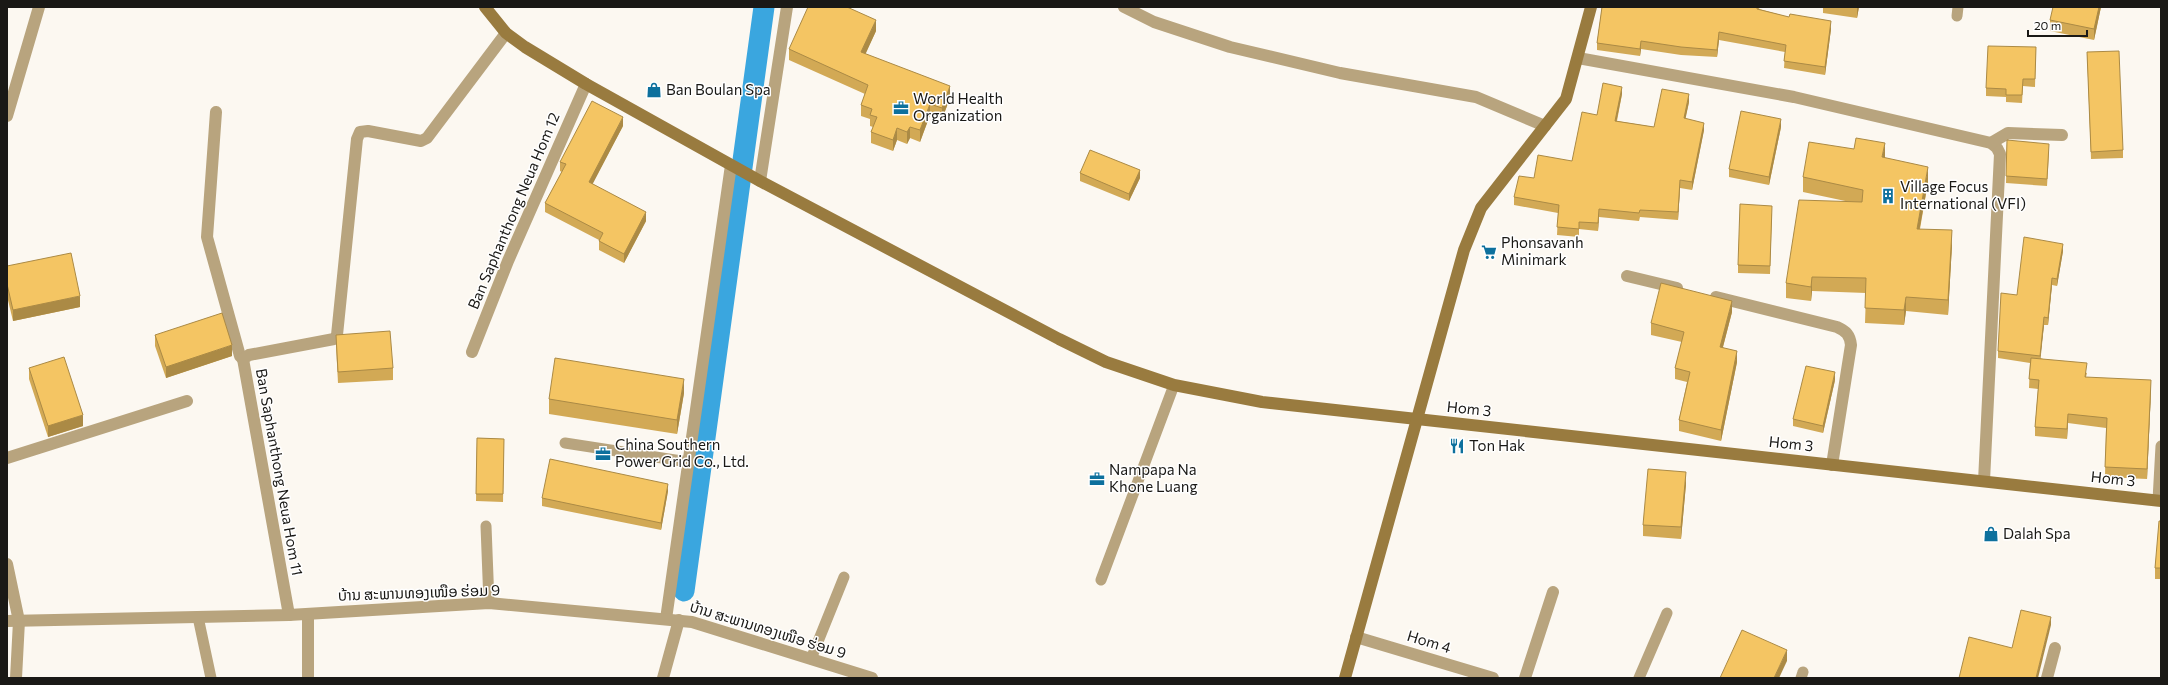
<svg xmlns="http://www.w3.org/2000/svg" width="2168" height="685" font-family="Commissioner,'Noto Sans Lao',sans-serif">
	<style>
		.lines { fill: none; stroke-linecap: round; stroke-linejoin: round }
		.canal { stroke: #3aa6df; stroke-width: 21 }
		.lane { stroke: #b8a47e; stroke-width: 11 }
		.street { stroke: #b8a47e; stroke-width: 12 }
		.secondary { stroke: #997b3f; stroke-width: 12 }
		.wall { fill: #d2a955 }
		.shaded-wall { fill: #ab8a45 }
		.building { fill: #f4c563; stroke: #ab8a45 }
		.labels { text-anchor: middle; stroke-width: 3; stroke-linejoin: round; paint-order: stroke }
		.poi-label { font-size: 15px; fill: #1a1916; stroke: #fff; text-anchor: start }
		.street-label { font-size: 15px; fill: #1a1916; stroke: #fff }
	</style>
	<rect width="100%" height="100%" fill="#fcf8f1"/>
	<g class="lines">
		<polyline class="canal" points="684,591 764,7"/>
		<g class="lane">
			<polyline points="1957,16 1958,7"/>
			<polyline points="565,443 688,462"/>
			<polyline points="2158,500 2161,446"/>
			<polyline points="486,526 489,603"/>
			<polyline points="1101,580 1174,385"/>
			<polyline points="198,617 211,678"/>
			<polyline points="811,659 844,577"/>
			<polyline points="1639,678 1667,613"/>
			<polyline points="1801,678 1803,672"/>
		</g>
		<g class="street">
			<polyline points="1124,7 1154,22 1230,47 1340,73 1476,97 1545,126"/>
			<polyline points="1578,58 1794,97 1991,143 1997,148 2000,154 1984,481"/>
			<polyline points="216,112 207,237 240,356 243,359"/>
			<polyline points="7,116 39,7"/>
			<polyline points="1991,143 2008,133 2062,135"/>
			<polyline points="760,181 787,7"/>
			<polyline points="1627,276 1677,288"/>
			<path d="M1716,297L1837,327C1846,331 1850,335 1851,345L1832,465"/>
			<polyline points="472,352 508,261 586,84"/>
			<polyline points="7,458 187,401"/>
			<polyline points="7,564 19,621 16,678"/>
			<polyline points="308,614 308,678"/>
			<polyline points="289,615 243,359 249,355 334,339 337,335 357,139 360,132 368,131 421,141 427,138 506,33"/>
			<polyline points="666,619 731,165"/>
			<polyline points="7,621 289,615 489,603 692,622 872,678"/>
			<polyline points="1356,637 1493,678"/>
			<polyline points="663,678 679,620"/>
			<polyline points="1525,678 1553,592"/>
			<polyline points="2047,678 2055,648"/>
		</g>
		<g class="secondary">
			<polyline points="485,7 506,33 525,47 586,84 760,181 1059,339 1106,362 1174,385 1262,402 2161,501"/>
			<polyline points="1345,678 1464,250 1481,208 1566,99 1591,7"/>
		</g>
	</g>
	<g class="wall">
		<polygon points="1602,7 1760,7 1759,9 1831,29 1825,75 1784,68 1785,52 1719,40 1717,57 1681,55 1641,49 1640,56 1597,50 1597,43"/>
		<polygon points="1823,7 1859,7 1857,18 1823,13"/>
		<polygon points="2101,7 2094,40 2050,31 2050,20"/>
		<polygon points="876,31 865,54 950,98 942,119 930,115 920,142 910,138 907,144 897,140 893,151 871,143 871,132 873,127 870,126 870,119 861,116 861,105 865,94 789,60 789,49"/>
		<polygon points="2036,47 2035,87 2023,86 2022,103 2006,102 2006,97 1986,96 1986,88"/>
		<polygon points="2087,52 2123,150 2123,158 2091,159"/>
		<polygon points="1622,94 1617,121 1654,127 1689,102 1685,119 1704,130 1692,190 1680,188 1678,220 1640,217 1639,221 1599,217 1598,231 1579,229 1579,237 1557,235 1558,213 1514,205 1514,197 1534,178 1572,161 1597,115"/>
		<polygon points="623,126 592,184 646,221 624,263 599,250 599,240 545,212 545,203 562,172 560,171 560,162"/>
		<polygon points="1781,127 1769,185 1729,177 1729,169"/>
		<polygon points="2007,140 2049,152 2047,186 2006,183"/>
		<polygon points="1885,158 1928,182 1920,229 1952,245 1948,315 1906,311 1904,325 1865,323 1866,293 1812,291 1811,301 1786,298 1786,283 1850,202 1803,192 1803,177"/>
		<polygon points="1080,173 1140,178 1129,201 1080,181"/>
		<polygon points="1772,213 1770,274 1738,273 1738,265"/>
		<polygon points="2063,251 2057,286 2052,285 2048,325 2044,325 2040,358 2087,373 2086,377 2151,390 2147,479 2105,477 2106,428 2068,423 2067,439 2035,436 2035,427 2038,389 2029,388 2030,363 1998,358 1998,351 2017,295"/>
		<polygon points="7,266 80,307 13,321 7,296"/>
		<polygon points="1732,312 1723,347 1737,362 1721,441 1679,431 1679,420 1687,382 1675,379 1675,368 1682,342 1651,335 1651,323"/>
		<polygon points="155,335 232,356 166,378 155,346"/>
		<polygon points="336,335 393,368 393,380 338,383 336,346"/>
		<polygon points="29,368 83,426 48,437 29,379"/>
		<polygon points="1835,380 1823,433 1793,426 1793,419"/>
		<polygon points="684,393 677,434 549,414 549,399"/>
		<polygon points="477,438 504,439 503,502 476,501"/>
		<polygon points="1686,484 1681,539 1643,536 1643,525"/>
		<polygon points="668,491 661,530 542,506 542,498"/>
		<polygon points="2161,521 2161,579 2155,579 2155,568"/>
	</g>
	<g class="shaded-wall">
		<polygon points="1857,7 1859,7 1857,18"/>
		<polygon points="2099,7 2101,7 2094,40 2094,29"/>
		<polygon points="876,20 876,31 861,64 861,52"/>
		<polygon points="1831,21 1831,29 1825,75 1825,67"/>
		<polygon points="1719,32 1719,40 1717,57 1717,50"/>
		<polygon points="1641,41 1641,49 1640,56 1640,49"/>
		<polygon points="950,86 950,98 942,119 942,108"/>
		<polygon points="1622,87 1622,94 1615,128 1615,121"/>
		<polygon points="1689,94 1689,102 1684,126 1684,118"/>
		<polygon points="930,104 930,115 920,142 920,130"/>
		<polygon points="623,117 623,126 589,191 589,182"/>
		<polygon points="1781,119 1781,127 1769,185 1769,177"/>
		<polygon points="1704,123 1704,130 1692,190 1692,182"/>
		<polygon points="910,127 910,138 907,144 907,132"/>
		<polygon points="897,128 897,140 893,151 893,140"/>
		<polygon points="1885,143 1885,158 1882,157"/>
		<polygon points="1928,167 1928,182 1917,243 1917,229"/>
		<polygon points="1140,170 1140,178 1129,201 1129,194"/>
		<polygon points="1680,180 1680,188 1678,220 1678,212"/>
		<polygon points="1599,209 1599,217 1598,231 1598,223"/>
		<polygon points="646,212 646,221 624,263 624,254"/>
		<polygon points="1952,230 1952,245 1948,315 1948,300"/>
		<polygon points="2063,244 2063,251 2057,286 2057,279"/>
		<polygon points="1812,277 1812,291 1811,301 1811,287"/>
		<polygon points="2052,278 2052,285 2048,325 2048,318"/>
		<polygon points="80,296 80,307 13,321 13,310"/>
		<polygon points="1906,297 1906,311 1904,325 1904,310"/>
		<polygon points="1732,301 1732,312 1720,358 1720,347"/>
		<polygon points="2044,317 2044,325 2040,364 2040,356"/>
		<polygon points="232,345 232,356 166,378 166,367"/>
		<polygon points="1737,351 1737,362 1721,441 1721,430"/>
		<polygon points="1835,372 1835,380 1823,433 1823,426"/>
		<polygon points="684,379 684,393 677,434 677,420"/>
		<polygon points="2151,380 2151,390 2147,479 2147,469"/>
		<polygon points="2068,414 2068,423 2067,439 2067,429"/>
		<polygon points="83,415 83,426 48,437 48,426"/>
		<polygon points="1686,472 1686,484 1681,539 1681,527"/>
		<polygon points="668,484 668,491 661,530 661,523"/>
		<polygon points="2051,617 2051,625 2038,678 2036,678"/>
		<polygon points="1787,650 1787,661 1779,678 1774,678"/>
	</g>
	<g class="building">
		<polygon points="808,7 847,7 876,20 861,52 950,86 942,108 930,104 920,130 910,127 907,132 897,128 893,140 871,132 877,117 870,115 872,109 861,105 868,85 789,49"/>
		<polygon points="1602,7 1757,7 1757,9 1789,17 1790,14 1831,21 1825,67 1784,61 1786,45 1719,32 1717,50 1681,47 1641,41 1640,49 1597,43"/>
		<polygon points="2053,7 2099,7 2094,29 2050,20"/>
		<polygon points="1988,46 2036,47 2035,79 2023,79 2022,95 2006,95 2006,89 1986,88"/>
		<polygon points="2119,51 2123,150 2091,152 2087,52"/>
		<polygon points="1603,83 1622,87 1615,121 1654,127 1662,89 1689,94 1684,118 1704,123 1692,182 1680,180 1678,212 1640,210 1639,213 1599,209 1598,223 1579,222 1579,229 1557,227 1559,205 1514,197 1519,176 1534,178 1538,155 1572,161 1582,112 1597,115"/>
		<polygon points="592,101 623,117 589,182 646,212 624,254 599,241 603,233 545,203 566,164 560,162"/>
		<polygon points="1741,111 1781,119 1769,177 1729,169"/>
		<polygon points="1856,138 1885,143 1882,157 1928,167 1917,229 1952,230 1948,300 1906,297 1904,310 1865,308 1866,278 1812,277 1811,287 1786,283 1799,200 1862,202 1863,190 1803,177 1809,142 1854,149"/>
		<polygon points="2007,140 2049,144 2047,179 2006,176"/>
		<polygon points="1090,150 1140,170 1129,194 1080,173"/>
		<polygon points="1740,204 1772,206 1770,266 1738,265"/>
		<polygon points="2024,237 2063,244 2057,279 2052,278 2048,318 2044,317 2040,356 1998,351 2001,293 2017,295"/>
		<polygon points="71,253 80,296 13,310 7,284 7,266"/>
		<polygon points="1661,283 1732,301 1720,347 1737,351 1721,430 1679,420 1690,372 1675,368 1684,332 1651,323"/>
		<polygon points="222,313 232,345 166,367 155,335"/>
		<polygon points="390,331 393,368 338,372 336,335"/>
		<polygon points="64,357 83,415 48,426 29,368"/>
		<polygon points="555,358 684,379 677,420 549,399"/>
		<polygon points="2031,358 2087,363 2085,377 2151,380 2147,469 2105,467 2107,418 2068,414 2067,429 2035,427 2039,380 2029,379"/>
		<polygon points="1806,366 1835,372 1823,426 1793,419"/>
		<polygon points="477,438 504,439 503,494 476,494"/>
		<polygon points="550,459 668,484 661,523 542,498"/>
		<polygon points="1648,469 1686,472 1681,527 1643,525"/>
		<polygon points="2159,521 2161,521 2161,568 2155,568"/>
		<polygon points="2021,610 2051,617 2036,678 1959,678 1969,637 2012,648"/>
		<polygon points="1742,630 1787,650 1774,678 1720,678"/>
	</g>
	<defs>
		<g id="shop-bare" transform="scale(1.2)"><path d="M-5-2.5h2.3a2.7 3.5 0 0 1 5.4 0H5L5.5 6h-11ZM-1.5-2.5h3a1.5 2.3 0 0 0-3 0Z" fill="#0d709d" stroke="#fff" stroke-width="2.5" paint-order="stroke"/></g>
		<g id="office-bare" transform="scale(1.2)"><path d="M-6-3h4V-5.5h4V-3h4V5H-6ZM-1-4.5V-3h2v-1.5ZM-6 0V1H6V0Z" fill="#0d709d" stroke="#fff" stroke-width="2.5" paint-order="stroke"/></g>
		<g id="building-bare" transform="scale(1.2)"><path d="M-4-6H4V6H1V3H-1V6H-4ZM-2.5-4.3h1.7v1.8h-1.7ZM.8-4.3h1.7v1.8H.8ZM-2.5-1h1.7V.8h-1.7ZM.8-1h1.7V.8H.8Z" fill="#0d709d" stroke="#fff" stroke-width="2.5" paint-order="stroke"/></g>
		<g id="supermarket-bare" transform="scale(1.2)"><path d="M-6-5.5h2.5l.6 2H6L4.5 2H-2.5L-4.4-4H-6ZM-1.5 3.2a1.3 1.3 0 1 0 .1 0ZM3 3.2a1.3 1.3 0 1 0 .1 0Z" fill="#0d709d" stroke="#fff" stroke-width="2.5" paint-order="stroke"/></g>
		<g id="restaurant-bare" transform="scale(1.2)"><path d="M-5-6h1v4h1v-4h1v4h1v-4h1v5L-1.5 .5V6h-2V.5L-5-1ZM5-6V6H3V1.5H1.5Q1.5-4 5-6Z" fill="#0d709d" stroke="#fff" stroke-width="2.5" paint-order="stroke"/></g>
	</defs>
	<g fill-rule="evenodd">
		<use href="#shop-bare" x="654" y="90"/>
		<use href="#office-bare" x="901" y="108"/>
		<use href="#building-bare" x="1888" y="196"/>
		<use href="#supermarket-bare" x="1489" y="252"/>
		<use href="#restaurant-bare" x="1457" y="446"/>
		<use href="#office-bare" x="603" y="454"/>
		<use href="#office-bare" x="1097" y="479"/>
		<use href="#shop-bare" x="1991" y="534"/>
	</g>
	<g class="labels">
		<g class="poi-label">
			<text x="666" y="95">Ban Boulan Spa</text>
			<text x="913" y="104">World Health<tspan x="913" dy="17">Organization</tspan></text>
			<text x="1900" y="192">Village Focus<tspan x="1900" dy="17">International (VFI)</tspan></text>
			<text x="1501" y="248">Phonsavanh<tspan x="1501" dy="17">Minimark</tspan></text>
			<text x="615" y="450">China Southern<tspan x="615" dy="17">Power Grid Co., Ltd.</tspan></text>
			<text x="1469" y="451">Ton Hak</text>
			<text x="1109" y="475">Nampapa Na<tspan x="1109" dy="17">Khone Luang</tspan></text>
			<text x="2003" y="539">Dalah Spa</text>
		</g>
		<g class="street-label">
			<text transform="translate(514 211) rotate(-67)" y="5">Ban Saphanthong Neua Hom 12</text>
			<text transform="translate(1469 409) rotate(6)" y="5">Hom 3</text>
			<text transform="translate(1791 444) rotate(6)" y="5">Hom 3</text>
			<text transform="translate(279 472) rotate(80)" y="5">Ban Saphanthong Neua Hom 11</text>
			<text transform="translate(2113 479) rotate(6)" y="5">Hom 3</text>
			<text transform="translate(419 593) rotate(-2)" y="5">ບ້ານ ສະພານທອງເໜືອ ຮ່ອມ 9</text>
			<text transform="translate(768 630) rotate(17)" y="5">ບ້ານ ສະພານທອງເໜືອ ຮ່ອມ 9</text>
			<text transform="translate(1429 642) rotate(17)" y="5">Hom 4</text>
		</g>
	</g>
	<rect width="2168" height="685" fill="none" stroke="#1a1916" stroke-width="16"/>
	<path d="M2028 30v6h59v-6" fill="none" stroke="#1a1916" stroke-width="2"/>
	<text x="2034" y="30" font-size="12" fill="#1a1916" stroke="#ffffff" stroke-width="3" paint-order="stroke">20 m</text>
</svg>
